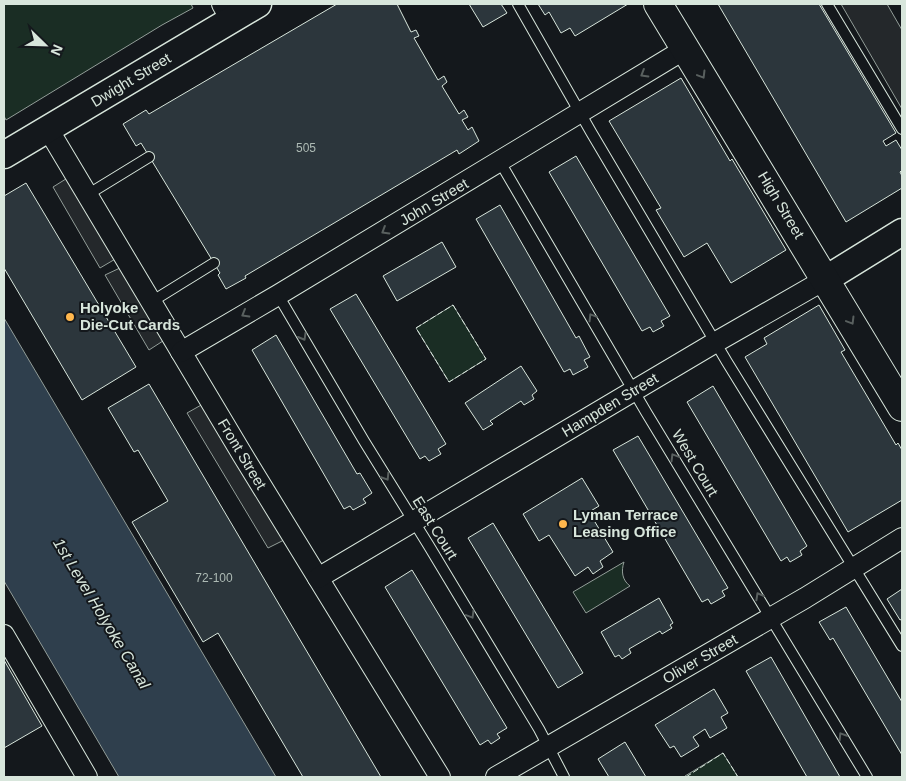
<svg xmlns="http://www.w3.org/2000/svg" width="906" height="781" font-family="Arial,sans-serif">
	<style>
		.green { fill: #1a2d24; stroke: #939e99 }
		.parking { fill: #24282b; stroke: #939e99 }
		.water { fill: #2f3f4d; stroke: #939e99 }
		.building { fill: #2c363c; stroke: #d8e6dc }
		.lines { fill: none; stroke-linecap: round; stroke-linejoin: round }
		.service-casing { stroke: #d8e6dc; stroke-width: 12 }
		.minor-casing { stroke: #d8e6dc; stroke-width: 22 }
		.tertiary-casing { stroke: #d8e6dc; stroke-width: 29 }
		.secondary-casing { stroke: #d8e6dc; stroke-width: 30 }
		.service { stroke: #14181c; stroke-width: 10 }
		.minor { stroke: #14181c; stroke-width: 20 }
		.tertiary { stroke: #14181c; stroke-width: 26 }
		.secondary { stroke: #14181c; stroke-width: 28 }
		.fence { stroke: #d8e6dc; stroke-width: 1; stroke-dasharray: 6 2.5; stroke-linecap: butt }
		.oneway { stroke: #59605f }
		.poi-dot { fill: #ffb74d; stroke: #14181c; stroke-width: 2 }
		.labels { text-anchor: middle; stroke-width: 4; stroke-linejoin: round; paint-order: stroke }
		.number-label { font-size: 12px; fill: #adbab4 }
		.street-label { font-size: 15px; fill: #d8e6dc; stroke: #14181c }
		.poi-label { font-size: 15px; font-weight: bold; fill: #d8e6dc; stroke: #14181c; text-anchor: start }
		.water-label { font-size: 16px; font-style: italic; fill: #d8e6dc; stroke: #14181c }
	</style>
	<rect width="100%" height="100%" fill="#14181c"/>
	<g class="green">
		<polygon points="4,4 191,4 193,8 162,25 6,120 4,116"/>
		<polygon points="453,305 486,359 449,382 416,328"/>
		<path d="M624,562C621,571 622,580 630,586L586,613L573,592Z"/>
		<polygon points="723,753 738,777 686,777 685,776"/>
	</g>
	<g class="parking">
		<polygon points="841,4 887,4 902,30 902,109"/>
		<polygon points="69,177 117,258 100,268 53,187"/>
		<polygon points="122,267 166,339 149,350 105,275"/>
		<polygon points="203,404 286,539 268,548 187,413"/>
	</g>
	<polygon class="water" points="4,318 276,777 119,777 4,581"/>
	<g class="building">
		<polygon points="337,4 397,4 411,32 416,30 419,36 414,38 438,80 444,76 447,82 442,86 459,114 464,110 468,117 462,120 468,130 472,127 479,141 459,154 457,150 245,276 246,278 226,289 218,275 220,273 141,143 136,146 123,124 146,110 149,114"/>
		<polygon points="469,4 501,4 507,13 483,27"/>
		<polygon points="538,4 628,4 575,36 570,28 561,33 549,12 545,15"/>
		<polygon points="718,4 819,4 896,133 883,141 886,146 896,140 902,150 902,170 900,172 902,176 902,188 846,222"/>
		<polygon points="681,78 730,161 732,159 786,250 731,283 707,243 684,257 656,210 661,208 609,121"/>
		<polygon points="576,156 670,316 661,321 664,326 653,332 650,327 642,331 549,172"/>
		<polygon points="26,183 136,367 82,400 4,268 4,196"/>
		<polygon points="500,205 576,338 579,336 590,357 584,360 588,367 573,375 570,369 564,372 476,219"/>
		<polygon points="442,242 456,267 397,301 383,276"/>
		<polygon points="356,294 446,444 438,449 441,454 429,461 425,456 420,459 330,309"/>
		<polygon points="819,305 845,350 841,352 896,445 898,443 902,450 902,500 848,532 745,357 767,344 764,338"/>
		<polygon points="276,335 357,474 360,473 372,493 363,499 366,503 353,510 350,506 344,509 252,350"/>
		<polygon points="521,366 537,391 532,395 534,399 524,405 521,401 490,421 493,424 483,430 465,403"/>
		<polygon points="149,384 381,777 303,777 218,633 203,642 132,522 168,501 138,450 134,452 108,408"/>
		<polygon points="713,386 807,546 800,551 802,555 790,562 787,557 781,561 687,402"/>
		<polygon points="638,436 728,588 722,591 725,596 711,604 708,599 702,602 613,450"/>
		<polygon points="582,478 599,506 589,512 613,552 600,561 603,567 593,574 588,567 575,576 549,535 539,541 523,514"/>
		<polygon points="493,523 583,673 558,688 468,538"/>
		<polygon points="412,570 507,728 497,734 500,738 491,744 488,740 480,745 385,587"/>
		<polygon points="902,589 902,619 900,620 887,599"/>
		<polygon points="659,598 673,623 670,625 672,628 662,634 660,631 629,649 631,653 622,659 619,655 615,657 601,632"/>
		<polygon points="846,607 902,702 902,755 833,638 830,640 819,622"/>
		<polygon points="771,657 840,777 807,777 746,671"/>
		<polygon points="4,660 42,726 4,748"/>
		<polygon points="714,689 728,713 721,717 727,728 710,738 705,729 693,737 699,746 681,757 674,746 670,748 655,725"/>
		<polygon points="625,742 646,777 609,777 598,759"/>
	</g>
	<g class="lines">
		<g class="service-casing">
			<g id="service">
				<polyline points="518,4 591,132 727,362 902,646"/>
				<polyline points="827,4 902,129"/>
				<polyline points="500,162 646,412 867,777"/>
				<polyline points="87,195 149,157"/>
				<polyline points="278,295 364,441 429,546 539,729 564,777"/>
				<polyline points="151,302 214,263"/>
			</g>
		</g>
		<g class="minor-casing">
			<g id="minor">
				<polyline points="222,4 231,20"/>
				<polyline points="48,129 242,454 440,777"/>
				<polyline points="181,352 278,295 685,49"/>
				<polyline points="318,578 716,342 826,279"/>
				<polyline points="4,635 87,777"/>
				<polyline points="496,777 805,598 902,538"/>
			</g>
		</g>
		<g class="tertiary-casing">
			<g id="tertiary">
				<polyline points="4,155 258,4"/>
				<polyline points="826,279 902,232"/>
			</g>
		</g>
		<g class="secondary-casing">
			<polyline id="secondary" points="658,4 902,407"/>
		</g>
		<use href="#service" class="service"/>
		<use href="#minor" class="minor"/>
		<use href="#tertiary" class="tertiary"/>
		<use href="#secondary" class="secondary"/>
		<g class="fence">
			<polygon points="453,305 486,359 449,382 416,328"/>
			<polyline points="686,777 723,753 738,777"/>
		</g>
	</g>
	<defs><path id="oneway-chevron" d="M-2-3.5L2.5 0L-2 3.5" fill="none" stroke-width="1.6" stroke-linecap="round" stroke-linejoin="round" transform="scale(1.25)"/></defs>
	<g class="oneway">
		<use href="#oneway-chevron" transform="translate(644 74) rotate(149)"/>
		<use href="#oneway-chevron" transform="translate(702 75) rotate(59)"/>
		<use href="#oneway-chevron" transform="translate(385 231) rotate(149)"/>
		<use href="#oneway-chevron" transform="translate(245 314) rotate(150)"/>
		<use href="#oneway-chevron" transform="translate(592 317) rotate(-121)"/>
		<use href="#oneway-chevron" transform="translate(851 321) rotate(59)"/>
		<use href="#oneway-chevron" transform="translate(303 337) rotate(60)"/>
		<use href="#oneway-chevron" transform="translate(674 457) rotate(-121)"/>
		<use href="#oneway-chevron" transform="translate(386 477) rotate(58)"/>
		<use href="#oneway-chevron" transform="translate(759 596) rotate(-119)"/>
		<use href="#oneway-chevron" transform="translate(471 615) rotate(59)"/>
		<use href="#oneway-chevron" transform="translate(842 736) rotate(-122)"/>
	</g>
	<g class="poi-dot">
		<circle cx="70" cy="317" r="5"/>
		<circle cx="563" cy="524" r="5"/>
	</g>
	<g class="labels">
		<g class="number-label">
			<text x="306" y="152">505</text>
			<text x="214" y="582">72-100</text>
		</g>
		<g class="street-label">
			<text transform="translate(131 80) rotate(-31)" y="5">Dwight Street</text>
			<text transform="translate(434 202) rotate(-31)" y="5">John Street</text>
			<text transform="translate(781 205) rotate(59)" y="5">High Street</text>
			<text transform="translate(610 405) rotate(-31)" y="5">Hampden Street</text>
			<text transform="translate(242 454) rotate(59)" y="5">Front Street</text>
			<text transform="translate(695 463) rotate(59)" y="5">West Court</text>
			<text transform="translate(435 528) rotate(58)" y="5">East Court</text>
			<text transform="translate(700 659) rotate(-30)" y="5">Oliver Street</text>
		</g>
		<g class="poi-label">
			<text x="80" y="313">Holyoke<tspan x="80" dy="17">Die-Cut Cards</tspan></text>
			<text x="573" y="520">Lyman Terrace<tspan x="573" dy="17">Leasing Office</tspan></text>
		</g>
		<g class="water-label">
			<text transform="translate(102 613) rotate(59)" y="6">1st Level Holyoke Canal</text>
		</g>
	</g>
	<rect width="906" height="781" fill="none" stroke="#d8e6dc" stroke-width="10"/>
	<g transform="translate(45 45) rotate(113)" stroke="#14181c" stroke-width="4" paint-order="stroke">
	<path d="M0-4L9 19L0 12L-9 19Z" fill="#d8e6dc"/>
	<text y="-8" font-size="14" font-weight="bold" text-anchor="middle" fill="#d8e6dc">N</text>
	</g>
</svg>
